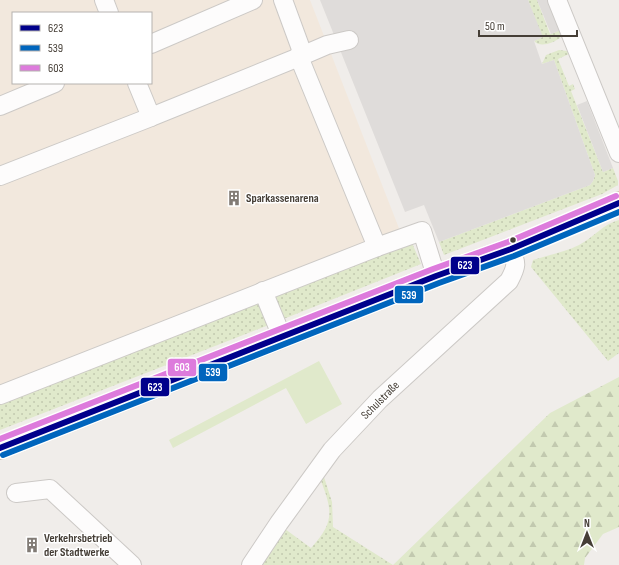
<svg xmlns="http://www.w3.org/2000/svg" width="619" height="565" font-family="'Sofia Sans Condensed',sans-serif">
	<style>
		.commercial { fill: #f2e8dd; fill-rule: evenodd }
		.grass { fill: url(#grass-dots) }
		.forest { fill: url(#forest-firs) }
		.pitch { fill: #e0e9cb }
		.parking { fill: #dfdcda }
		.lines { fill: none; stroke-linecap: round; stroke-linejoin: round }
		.minor-casing { stroke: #ccc9c6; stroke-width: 20 }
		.major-casing { stroke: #d1c7b8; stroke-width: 24 }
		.minor { stroke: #fdfcfc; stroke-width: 18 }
		.major { stroke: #f0ebe4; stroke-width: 22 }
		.bus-1-casing { stroke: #fff; stroke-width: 9 }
		.bus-2-casing { stroke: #fff; stroke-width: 9 }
		.bus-3-casing { stroke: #fff; stroke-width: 9 }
		.bus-1 { stroke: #00008b; stroke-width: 6 }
		.bus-2 { stroke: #0065bd; stroke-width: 6 }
		.bus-3 { stroke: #dd7bdc; stroke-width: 6 }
		.bus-dot { fill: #453e36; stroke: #fff; stroke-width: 1.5 }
		.labels { text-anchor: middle; stroke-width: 3; stroke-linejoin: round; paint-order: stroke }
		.poi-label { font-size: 12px; font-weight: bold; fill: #453e36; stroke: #fff; text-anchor: start }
		.street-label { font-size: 12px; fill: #453e36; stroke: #fff }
		.line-badge { stroke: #fff; stroke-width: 1.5 }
		.badge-label { font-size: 11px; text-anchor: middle; font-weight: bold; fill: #fff }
	</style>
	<defs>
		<pattern id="grass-dots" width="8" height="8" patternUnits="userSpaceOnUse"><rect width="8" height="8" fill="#e0e9cb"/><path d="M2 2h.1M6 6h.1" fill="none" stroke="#c2c9af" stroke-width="1.8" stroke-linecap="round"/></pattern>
		<pattern id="forest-firs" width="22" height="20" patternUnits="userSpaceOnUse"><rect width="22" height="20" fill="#e0e9cb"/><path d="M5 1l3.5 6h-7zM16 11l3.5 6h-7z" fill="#c2c9af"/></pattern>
	</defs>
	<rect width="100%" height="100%" fill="#f0edea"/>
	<path class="commercial" d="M0,0H310L409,254L0,415ZM13,13H151V83H13Z"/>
	<g class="grass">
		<path d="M528,0H537L550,34L561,30L560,38C553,43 540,48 534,41L542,37Z"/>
		<polygon points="559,50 567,51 569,54 558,59 569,86 573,84 575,89 571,91 603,172 613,168 618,181 618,185 602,194 444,255 439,242 590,185 593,181 595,175 554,60 542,64 546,55"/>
		<path d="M619,220V353L608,361L531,267L533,260C548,255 565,252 579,245C593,238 603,224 619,220Z"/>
		<polygon points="412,243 421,264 281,320 272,298"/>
		<polygon points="259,302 269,325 0,430 0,404"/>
		<path d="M324,477L332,502L333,527L393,565H261L285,529L311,548C334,523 333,512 321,481Z"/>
	</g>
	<polygon class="forest" points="619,377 619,527 603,534 585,558 584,565 393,565 550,413"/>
	<polygon class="pitch" points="319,361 342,404 306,424 286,388 173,448 169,440"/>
	<g class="parking">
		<polygon points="320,0 528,0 543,37 534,41 542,64 554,60 595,175 593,181 590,185 439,242 424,205 405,212"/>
		<polygon points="537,0 549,0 561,30 551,34"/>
		<polygon points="587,101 613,168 603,172 577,105"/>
	</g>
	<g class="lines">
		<g class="minor-casing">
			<g id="minor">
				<polyline points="104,0 109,13"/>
				<polyline points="283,0 301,49 299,57"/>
				<polyline points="557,0 619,153"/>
				<polyline points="151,44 253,0"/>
				<polyline points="299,57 327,45 349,40"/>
				<polyline points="137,83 151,117 299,57 377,247 422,231 436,276"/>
				<polyline points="0,106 55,83"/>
				<polyline points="0,176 151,117"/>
				<polyline points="263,291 282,337"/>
				<polyline points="0,395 377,247"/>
				<polyline points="16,493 50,489 132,565"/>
				<path d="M251,565L279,523L332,450L380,399L509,281C517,266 517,264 511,249"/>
			</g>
		</g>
		<g class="major-casing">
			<polyline id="major" points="0,448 436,276 511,249 619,203"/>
		</g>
		<use href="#minor" class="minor"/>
		<use href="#major" class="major"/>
		<g class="bus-1-casing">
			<polyline id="bus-1" points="0,448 436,276 511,249 619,203"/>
		</g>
		<g class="bus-2-casing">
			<polyline id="bus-2" points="3,455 439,283 514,256 619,212"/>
		</g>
		<g class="bus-3-casing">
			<polyline id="bus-3" points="0,439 433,269 508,242 616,196"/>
		</g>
		<use href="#bus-1" class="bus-1"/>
		<use href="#bus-2" class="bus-2"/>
		<use href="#bus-3" class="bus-3"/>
	</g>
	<defs>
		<g id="building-bare" transform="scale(1.2)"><path d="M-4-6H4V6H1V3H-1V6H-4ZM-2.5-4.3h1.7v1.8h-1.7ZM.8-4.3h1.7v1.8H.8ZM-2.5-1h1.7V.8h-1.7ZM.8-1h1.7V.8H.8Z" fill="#817b75" stroke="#fff" stroke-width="2.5" paint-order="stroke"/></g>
	</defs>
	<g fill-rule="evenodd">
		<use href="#building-bare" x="234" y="198"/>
		<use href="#building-bare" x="32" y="545"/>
	</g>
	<circle class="bus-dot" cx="513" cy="240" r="3.5"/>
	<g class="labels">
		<g class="poi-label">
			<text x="246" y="202">Sparkassenarena</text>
			<text x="44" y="542">Verkehrsbetrieb<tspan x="44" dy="14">der Stadtwerke</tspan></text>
		</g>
		<g class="street-label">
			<text transform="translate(380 400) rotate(-45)" y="4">Schulstraße</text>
		</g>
	</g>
	<g class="line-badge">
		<rect x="450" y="256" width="30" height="19" rx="4" fill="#00008b"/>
		<rect x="394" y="285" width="30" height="19" rx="4" fill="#0065bd"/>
		<rect x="167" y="358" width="30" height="19" rx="4" fill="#dd7bdc"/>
		<rect x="198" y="363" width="30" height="19" rx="4" fill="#0065bd"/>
		<rect x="140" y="377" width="30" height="20" rx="4" fill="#00008b"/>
	</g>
	<g class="badge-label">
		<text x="465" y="269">623</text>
		<text x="409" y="299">539</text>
		<text x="182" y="371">603</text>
		<text x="213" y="376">539</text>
		<text x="155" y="391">623</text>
	</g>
	<rect x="12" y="12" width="140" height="72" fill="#ffffff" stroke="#b5b2af"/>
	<rect x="20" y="25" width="20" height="6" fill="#00008b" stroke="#b5b2af"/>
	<text x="48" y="32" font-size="12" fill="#453e36">623</text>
	<rect x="20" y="45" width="20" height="6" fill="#0065bd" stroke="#b5b2af"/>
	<text x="48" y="52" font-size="12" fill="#453e36">539</text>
	<rect x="20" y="65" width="20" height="6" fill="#dd7bdc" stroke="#b5b2af"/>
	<text x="48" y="72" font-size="12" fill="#453e36">603</text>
	<g transform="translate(587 533)" stroke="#ffffff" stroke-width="3" paint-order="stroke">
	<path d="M0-3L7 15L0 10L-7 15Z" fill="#453e36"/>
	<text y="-6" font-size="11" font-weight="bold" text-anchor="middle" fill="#453e36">N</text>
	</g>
	<path d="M479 30v6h98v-6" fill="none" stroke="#453e36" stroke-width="2"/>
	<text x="485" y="30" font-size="12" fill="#453e36" stroke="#ffffff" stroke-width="3" paint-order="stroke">50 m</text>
</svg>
